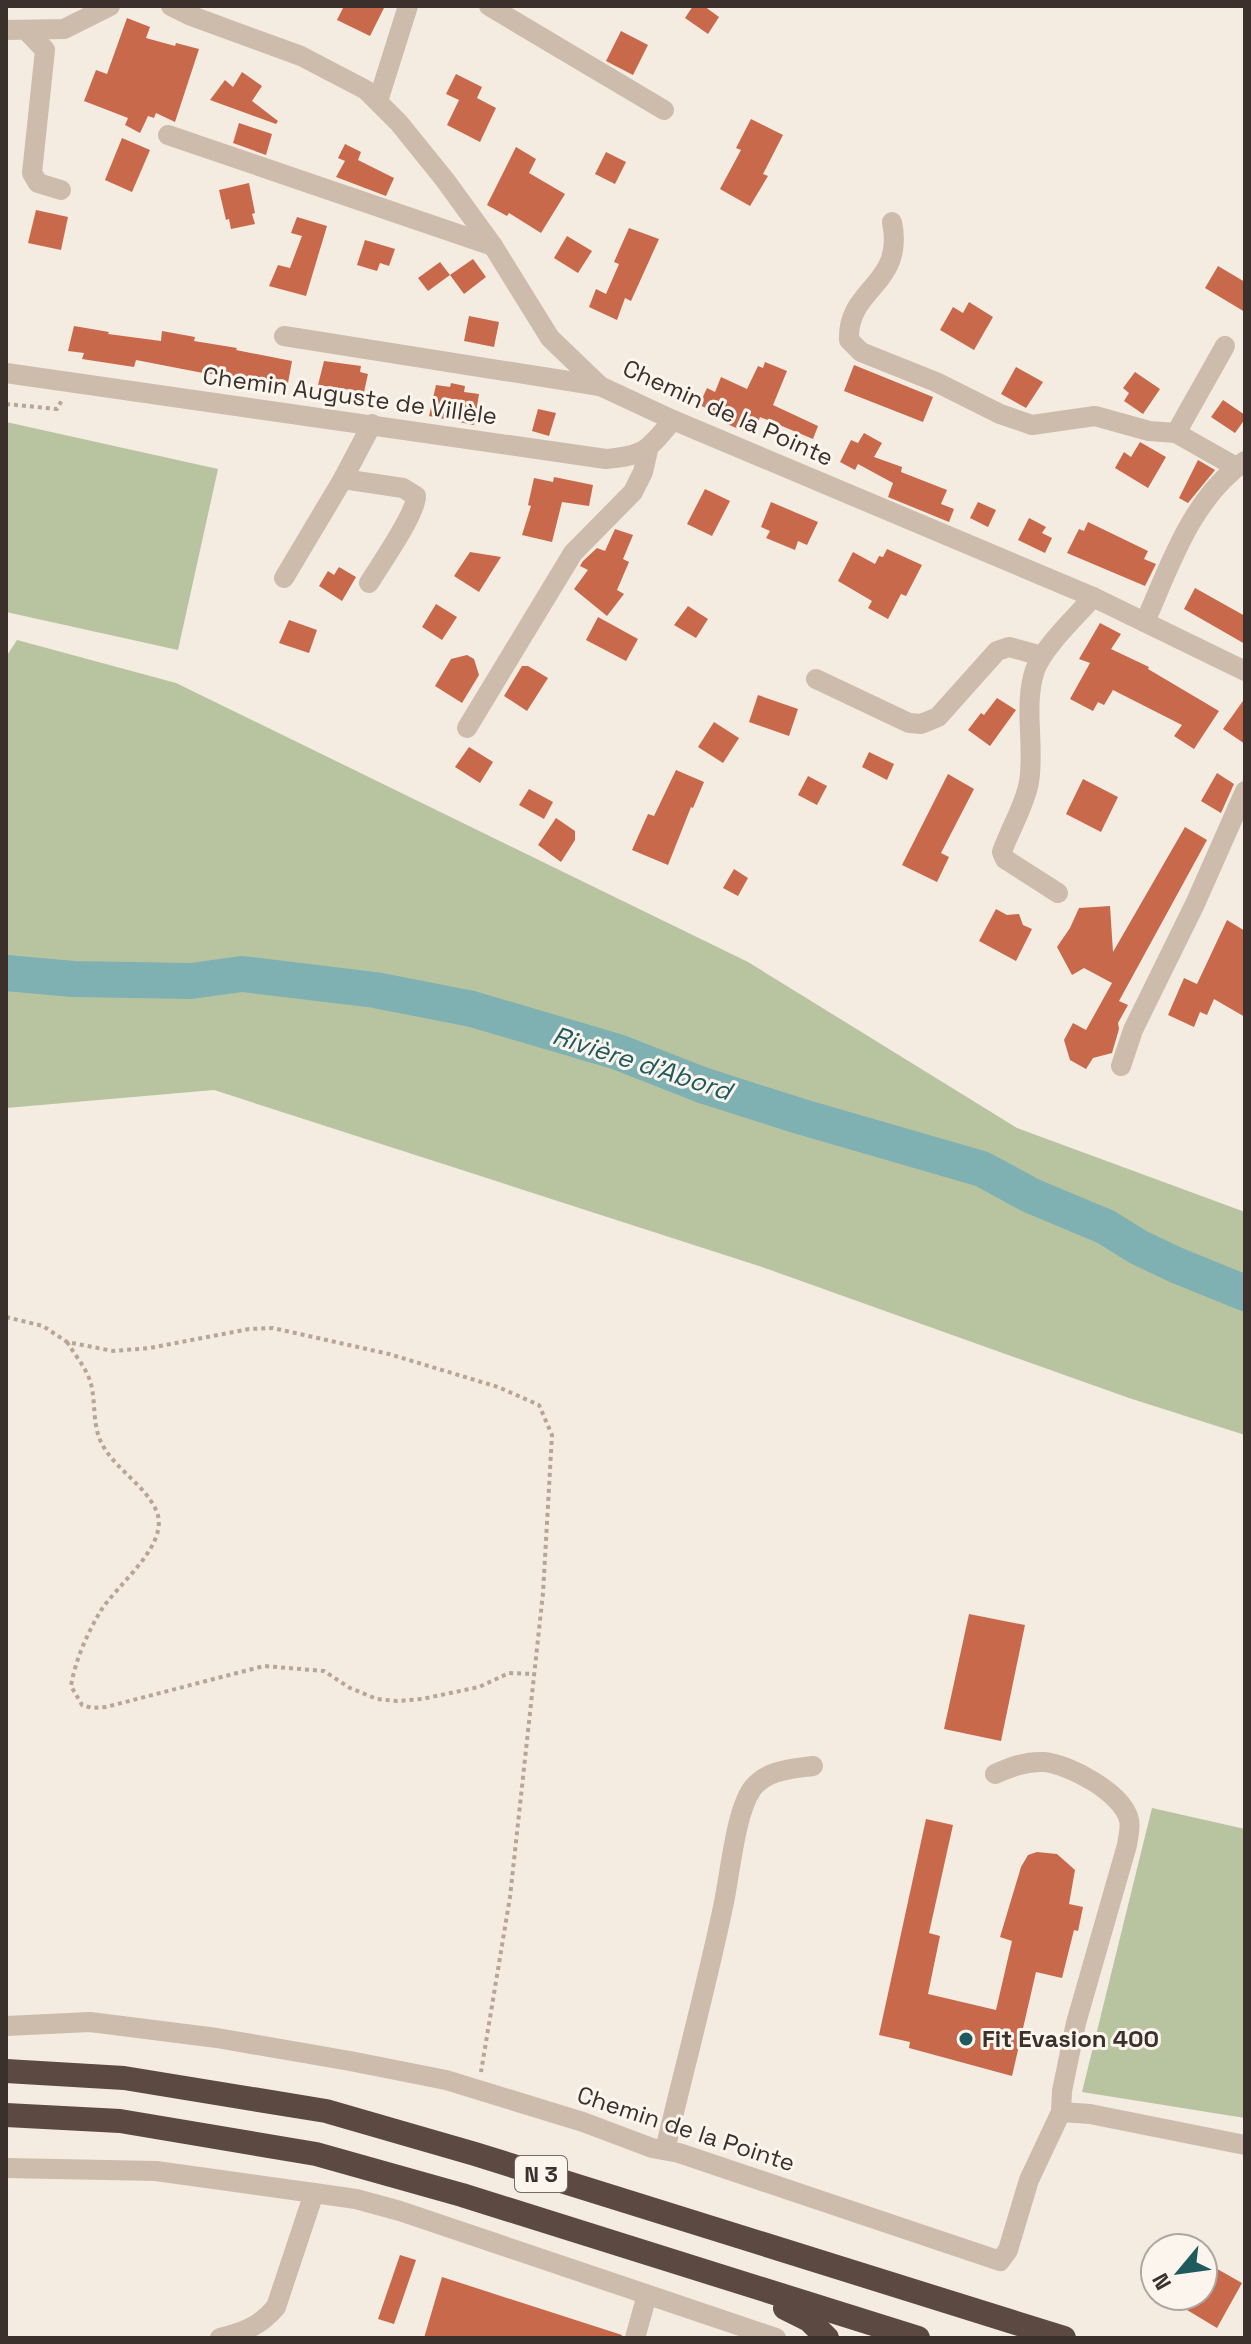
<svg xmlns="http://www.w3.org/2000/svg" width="1251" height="2344" font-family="'Space Grotesk',sans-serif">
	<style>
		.green { fill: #b8c4a0 }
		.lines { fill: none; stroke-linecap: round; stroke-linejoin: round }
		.river { stroke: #7fb0b2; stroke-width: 36 }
		.building { fill: #c8694b }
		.path { stroke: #b9a596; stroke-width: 4; stroke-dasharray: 4 4; stroke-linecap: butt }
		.minor { stroke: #cdbbac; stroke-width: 20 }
		.highway { stroke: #5c4a42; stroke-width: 24 }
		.poi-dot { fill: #1f5a5e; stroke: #fbf5ee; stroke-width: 3 }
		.labels { text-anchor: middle; stroke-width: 6; stroke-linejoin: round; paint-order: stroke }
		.shield { fill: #fbf5ee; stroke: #756b66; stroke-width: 2 }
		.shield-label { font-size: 22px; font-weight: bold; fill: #3b302b }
		.street-label { font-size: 24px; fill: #3b302b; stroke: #fbf5ee }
		.poi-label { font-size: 24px; font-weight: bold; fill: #3b302b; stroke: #fbf5ee; text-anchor: start }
		.water-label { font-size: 26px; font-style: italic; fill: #1f5a5e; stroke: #fbf5ee }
	</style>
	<rect width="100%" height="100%" fill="#f4ebe1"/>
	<g class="green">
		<polygon points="6,422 218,469 178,650 6,612"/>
		<polygon points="17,640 176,683 748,962 1017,1128 1245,1212 1245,1435 1129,1398 762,1267 214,1090 6,1108 6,657"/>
		<polygon points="1152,1808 1245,1829 1245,2118 1082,2092"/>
	</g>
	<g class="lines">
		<polyline class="river" points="6,973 73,979 191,981 242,974 375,990 472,1009 618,1052 702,1085 799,1116 982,1169 1032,1196 1106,1227 1138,1247 1176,1265 1245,1293"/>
	</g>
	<g class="building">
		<polygon points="344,6 385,6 370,36 337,20"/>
		<polygon points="693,6 704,6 719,17 708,34 685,18"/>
		<polygon points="127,18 150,27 146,38 175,46 176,43 199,49 175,122 156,113 154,118 148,116 140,133 125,125 128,118 84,101 96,70 107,74"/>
		<polygon points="621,31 648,45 633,75 606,61"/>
		<polygon points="242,72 262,86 252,101 278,121 276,124 210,100 225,80 233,87"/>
		<polygon points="456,74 482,87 477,98 496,108 480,142 447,125 459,100 446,94"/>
		<polygon points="751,119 783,135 763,174 768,176 750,206 720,189 741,150 736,148"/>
		<polygon points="239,123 272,134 266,155 233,143"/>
		<polygon points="122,138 150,150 132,192 105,180"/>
		<polygon points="345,144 361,152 358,160 394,178 386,196 336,177 345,161 338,158"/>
		<polygon points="516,147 536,159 529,173 565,194 541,233 509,213 507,216 487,205"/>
		<polygon points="606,152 626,162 615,184 595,174"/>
		<polygon points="249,183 255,213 252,214 255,224 231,229 229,219 226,220 219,190"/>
		<polygon points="36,210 68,217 61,250 28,243"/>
		<polygon points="297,217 327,226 306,296 269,286 278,265 290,268 302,236 291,233"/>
		<polygon points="629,228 659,239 631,301 625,298 617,320 589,307 596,289 606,294 619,264 614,262"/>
		<polygon points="567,236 592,251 578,273 554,258"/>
		<polygon points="365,240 395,249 389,266 380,263 377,271 357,265"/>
		<polygon points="473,259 486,277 464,294 450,275"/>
		<polygon points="440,262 450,275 428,291 418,278"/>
		<polygon points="1218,266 1245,282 1245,312 1205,288"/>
		<polygon points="969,302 993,317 974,350 940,330 953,307 963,313"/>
		<polygon points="469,316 499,322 494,347 464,341"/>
		<polygon points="74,326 109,332 108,334 161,341 162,331 195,337 194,341 237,348 236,350 292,361 288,383 203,373 136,360 134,367 82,359 84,353 68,351"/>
		<polygon points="324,361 361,366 360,372 368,374 364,392 318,385"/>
		<polygon points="765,362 787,371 773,405 818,426 813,439 760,417 753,435 722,422 725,416 699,405 707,388 715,392 721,377 747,389 758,366 763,368"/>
		<polygon points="854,365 933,397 923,422 844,391"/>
		<polygon points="1016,367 1043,382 1026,408 1001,394"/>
		<polygon points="1135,372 1160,389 1143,414 1124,401 1129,393 1123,388"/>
		<polygon points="451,383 465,386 464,392 479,394 474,425 429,416 436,385 450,387"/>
		<polygon points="1223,400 1245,415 1245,419 1235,433 1211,417"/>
		<polygon points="538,409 556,413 549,436 532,431"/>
		<polygon points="864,433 882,443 874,457 902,467 901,472 947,490 941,504 954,509 949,522 888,497 893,483 858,464 855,470 840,462 851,440 858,443"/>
		<polygon points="1140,442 1166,457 1148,488 1115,468 1124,452 1131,457"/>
		<polygon points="1198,460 1215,470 1188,503 1179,498"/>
		<polygon points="554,477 593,485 589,506 562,502 552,542 522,535 531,506 528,505 534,478 553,482"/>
		<polygon points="705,489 730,501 712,536 687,524"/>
		<polygon points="771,502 818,522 807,545 798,541 795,550 766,538 770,531 761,527"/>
		<polygon points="978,502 996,510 988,527 970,518"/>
		<polygon points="1029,518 1046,527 1042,533 1052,538 1045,553 1018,540"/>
		<polygon points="1088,522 1148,551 1144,559 1156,564 1145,586 1067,553 1079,529 1084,531"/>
		<polygon points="615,529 633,535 623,559 629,562 617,590 624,594 607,616 574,589 588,570 580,566 583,561 597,548 605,551"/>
		<polygon points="887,549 922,565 906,596 901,594 888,619 868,608 872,601 838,581 853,552 875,564 879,556 883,557"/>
		<polygon points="470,552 501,557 479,592 454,576"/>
		<polygon points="339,567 356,577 342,601 319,586 328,571 334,575"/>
		<polygon points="1195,588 1245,616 1245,644 1184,609"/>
		<polygon points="436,604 457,617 442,640 422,627"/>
		<polygon points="688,606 708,619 696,638 674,625"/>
		<polygon points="598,617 638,639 626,661 586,640"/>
		<polygon points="289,620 317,630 309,653 279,643"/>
		<polygon points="1100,623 1121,634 1111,649 1149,667 1148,669 1219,711 1194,749 1174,736 1182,725 1113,690 1104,705 1098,702 1093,711 1070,699 1090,663 1079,659"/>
		<polygon points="467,655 474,659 479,675 462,703 435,686 451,659"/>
		<polygon points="522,666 528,666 548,678 527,711 504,696"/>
		<polygon points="758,695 798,709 789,736 749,722"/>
		<polygon points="997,698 1016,710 990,746 968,730 981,713 984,715"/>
		<polygon points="1245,698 1245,744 1223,729"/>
		<polygon points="714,722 739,738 723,763 698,747"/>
		<polygon points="469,747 493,762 480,783 455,767"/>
		<polygon points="869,752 894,764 887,780 862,767"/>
		<polygon points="676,770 704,782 693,808 691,807 668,865 632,850 648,814 654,816"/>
		<polygon points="1217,773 1234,784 1221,813 1201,801"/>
		<polygon points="948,774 974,789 941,853 949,857 937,882 902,865"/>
		<polygon points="808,776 827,786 817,805 798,795"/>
		<polygon points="1083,779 1118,797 1101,832 1066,814"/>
		<polygon points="529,789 553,802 544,819 519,805"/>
		<polygon points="556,818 575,831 575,840 561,862 538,845"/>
		<polygon points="1185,827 1207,840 1119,1001 1128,1005 1118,1023 1119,1029 1112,1053 1093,1058 1086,1069 1070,1060 1064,1040 1073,1023 1086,1030 1112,983 1084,968 1072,975 1057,947 1070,928 1079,908 1110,906 1113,952"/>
		<polygon points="734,869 748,878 738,896 723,888"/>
		<polygon points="996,909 1007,915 1019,914 1023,925 1032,929 1016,961 979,941"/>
		<polygon points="1227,920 1245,931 1245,1017 1214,999 1207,1015 1200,1012 1194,1027 1168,1015 1184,978 1197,984"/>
		<polygon points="969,1614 1025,1625 1001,1741 944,1729"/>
		<polygon points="926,1819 953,1825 929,1933 940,1936 928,1994 996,2010 1012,1941 1000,1937 1021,1867 1028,1855 1037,1852 1057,1854 1075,1870 1069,1904 1083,1907 1078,1931 1074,1930 1062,1978 1036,1972 1012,2076 909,2048 910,2042 879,2035"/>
		<polygon points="400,2255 416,2260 394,2324 378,2319"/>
		<polygon points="1212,2266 1242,2283 1217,2328 1187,2310 1195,2296 1203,2296 1203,2282"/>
		<polygon points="442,2277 622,2335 621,2338 424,2338"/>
	</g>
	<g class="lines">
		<g class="path">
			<polyline points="6,404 57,409 62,400"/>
			<polyline points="6,1317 43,1326 67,1342 113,1351 150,1348 249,1329 273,1328 389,1354 498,1387 539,1405 552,1435 543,1593 510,1897 481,2072"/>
			<path d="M67,1342C75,1355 87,1369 91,1384C96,1404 92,1425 102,1444C115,1469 144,1484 156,1510C172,1544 116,1585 100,1612C87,1634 75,1661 71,1686L82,1705L92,1708L106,1707L264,1666L324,1671L350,1688L377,1699L397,1701L422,1699L479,1687L509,1673L534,1674"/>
		</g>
		<g class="minor">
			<polyline points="171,6 189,15 301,56 366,90 399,123 445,180 493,246 550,338 600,386 673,420 1093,597 1245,671"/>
			<polyline points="489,6 664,110"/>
			<polyline points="6,30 64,29 110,6"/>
			<polyline points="27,31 45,50 32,173 38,183 61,190"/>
			<polyline points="378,101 408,6"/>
			<polyline points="168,135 493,246"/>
			<path d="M892,222C905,286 847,287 849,340L861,352L936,382L1000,414L1032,425L1095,416L1149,431L1176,433"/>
			<polyline points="284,336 600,386"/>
			<polyline points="1225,346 1176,433 1236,467"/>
			<path d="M6,373L606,459C646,456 648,449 673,420"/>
			<path d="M343,479L403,488L416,496C416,514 380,565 369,583"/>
			<polyline points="284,578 343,479 372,424"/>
			<path d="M1145,622C1170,565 1192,498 1245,461"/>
			<polyline points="816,679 909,723 921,724 938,717 997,651 1009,647 1042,656"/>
			<polyline points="467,728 573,553 633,492 643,472 648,450"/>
			<path d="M1058,893L1005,859L1002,852C1010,829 1025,805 1029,782C1035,745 1023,706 1035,670C1044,646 1076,617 1093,597"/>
			<polyline points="1121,1066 1133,1030 1195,904 1245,791"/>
			<path d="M995,1774C1011,1767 1026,1761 1044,1762C1069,1764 1123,1793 1129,1820C1131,1828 1128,1837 1127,1845L1076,2023L1062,2091L1061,2112"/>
			<polyline points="6,2026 90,2022 217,2038 350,2061 446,2080 583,2122 652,2148 679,2153 1000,2261 1008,2250 1029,2180 1061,2112 1090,2114 1245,2145"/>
			<path d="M665,2150C684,2069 706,1988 723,1907C730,1876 735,1813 752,1789C766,1770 791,1769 813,1766"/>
			<polyline points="6,2168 156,2171 314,2193"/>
			<path d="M220,2338C244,2332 260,2326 276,2307L314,2193L356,2199L400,2211L776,2338"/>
			<polyline points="635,2338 647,2295"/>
		</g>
		<g class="highway">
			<polyline points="6,2071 124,2078 326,2111 475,2154 1064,2338"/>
			<polyline points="6,2115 120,2121 316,2154 462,2195 918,2338"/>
			<polyline points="785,2308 809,2320 827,2338"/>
		</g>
	</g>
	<circle class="poi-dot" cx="966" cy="2039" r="8"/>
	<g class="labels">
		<rect class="shield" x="515" y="2156" width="52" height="36" rx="6"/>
		<g class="shield-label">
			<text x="541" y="2182">N 3</text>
		</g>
		<g class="street-label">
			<text transform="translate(350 396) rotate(8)" y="8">Chemin Auguste de Villèle</text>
			<text transform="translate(728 413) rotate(24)" y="8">Chemin de la Pointe</text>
			<text transform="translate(686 2129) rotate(18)" y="8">Chemin de la Pointe</text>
		</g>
		<g class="poi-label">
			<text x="982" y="2047">Fit Evasion 400</text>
		</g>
		<g class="water-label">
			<text transform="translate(642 1063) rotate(18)" y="9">Rivière d'Abord</text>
		</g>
	</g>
	<rect width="1251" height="2344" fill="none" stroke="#3b302b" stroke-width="16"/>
	<g transform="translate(1179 2272) rotate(241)"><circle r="38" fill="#fbf5ee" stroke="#aea6a0" stroke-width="2"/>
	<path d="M0-6L14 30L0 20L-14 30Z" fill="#1f5a5e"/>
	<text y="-12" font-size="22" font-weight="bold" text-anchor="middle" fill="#3b302b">N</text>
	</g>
</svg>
